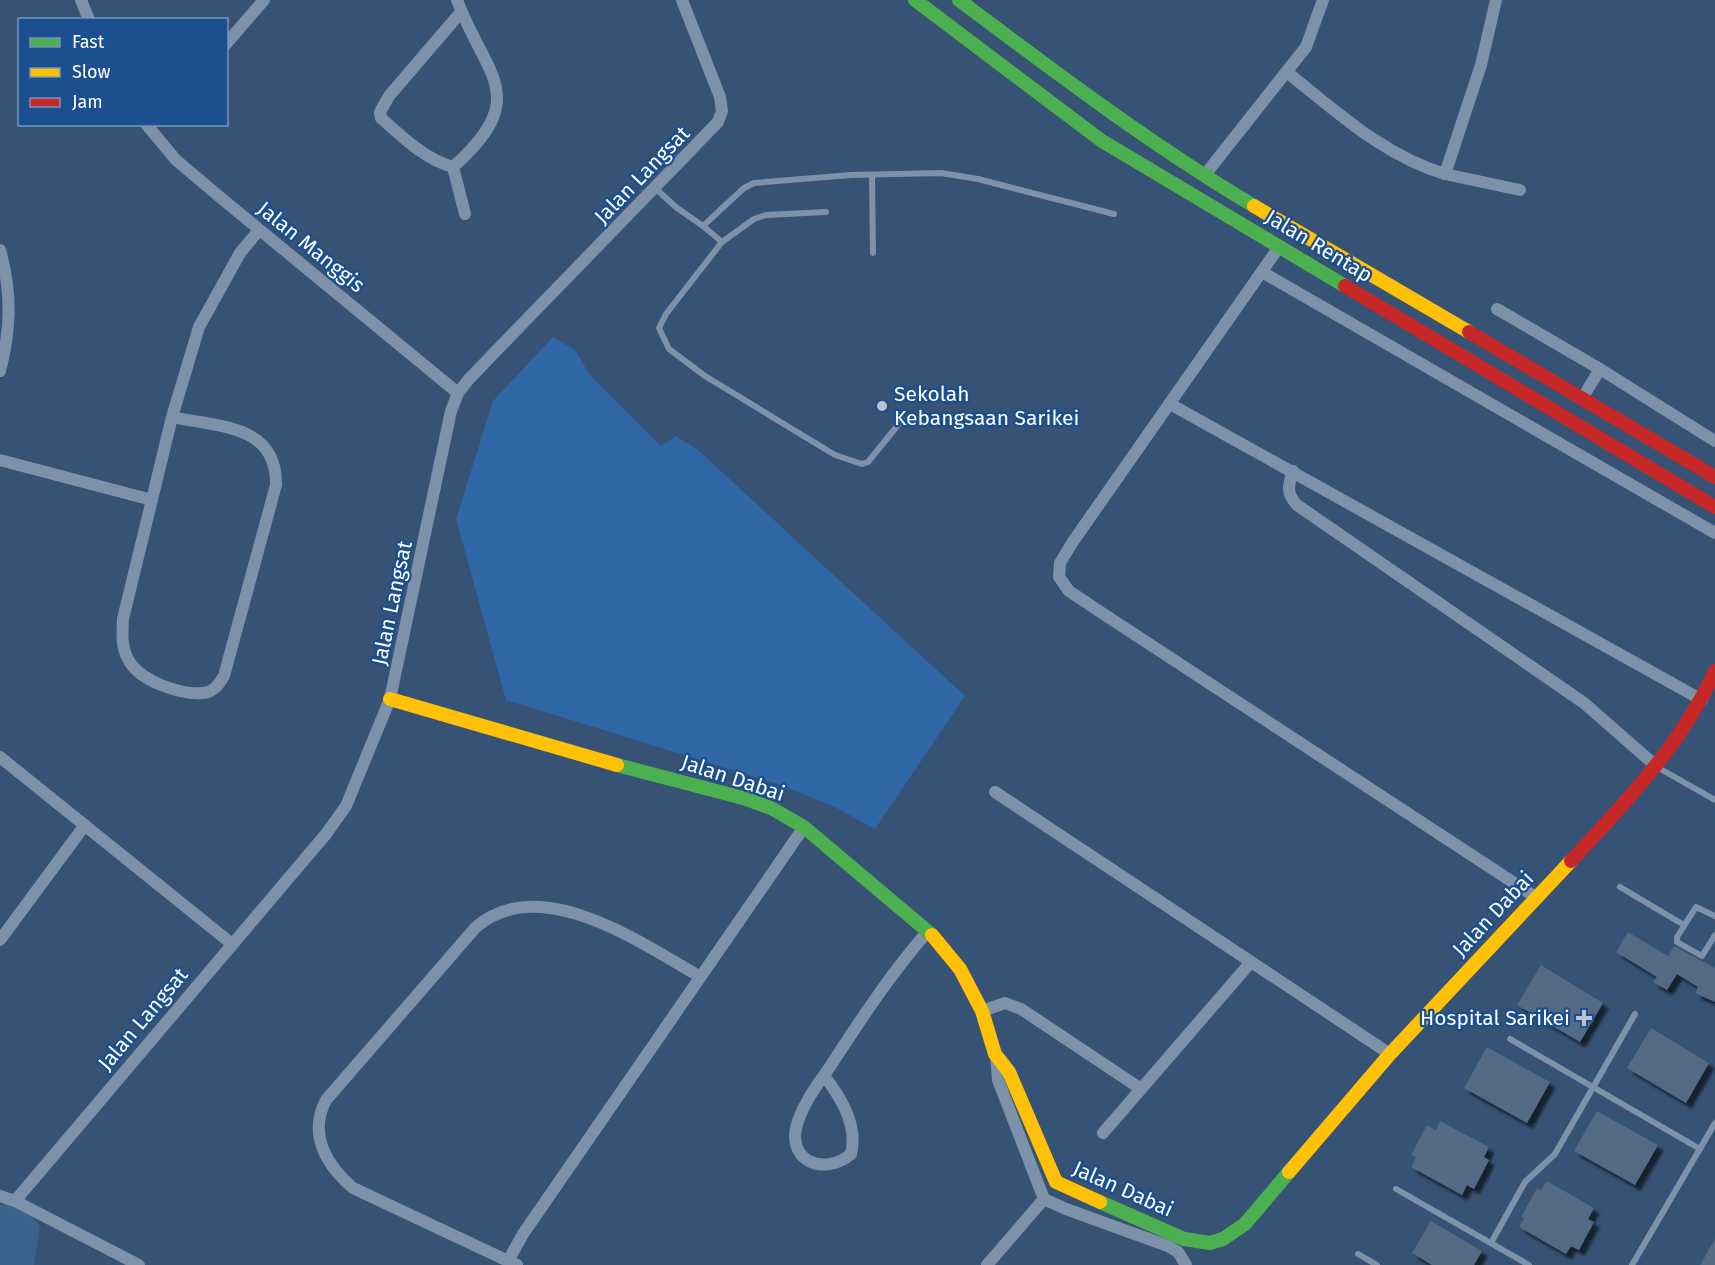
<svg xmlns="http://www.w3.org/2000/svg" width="1715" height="1265" font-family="'Fira Sans',sans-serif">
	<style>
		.green { fill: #2f66a5 }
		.water { fill: #3b618d }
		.building { fill: #526984; filter: url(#shadow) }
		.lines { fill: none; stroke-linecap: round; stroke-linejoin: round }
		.lane { stroke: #7d92a8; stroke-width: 6 }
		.street { stroke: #7d92a8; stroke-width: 12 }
		.fast { stroke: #4caf50; stroke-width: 14 }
		.slow { stroke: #ffc107; stroke-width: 14 }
		.jam { stroke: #c62828; stroke-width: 14 }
		.poi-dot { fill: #b9c2ce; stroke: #1b4f8f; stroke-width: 2 }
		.labels { text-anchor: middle; stroke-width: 4.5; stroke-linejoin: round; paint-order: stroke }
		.street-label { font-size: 21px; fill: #fff; stroke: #1b4f8f }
		.poi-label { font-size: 21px; fill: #fff; stroke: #1b4f8f; text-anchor: start }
	</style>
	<defs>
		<filter id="shadow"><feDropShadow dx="5.5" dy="5.5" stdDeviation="1.5" flood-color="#0009"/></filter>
	</defs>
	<rect width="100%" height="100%" fill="#365274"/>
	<polygon class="green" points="553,337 575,350 590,375 661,446 676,436 698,450 965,696 875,829 833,806 778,784 506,700 456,519 493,401"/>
	<polygon class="water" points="7,1204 30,1214 40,1226 34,1265 0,1265 0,1205"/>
	<g class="building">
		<polygon points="1628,932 1668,956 1674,946 1715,968 1715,1002 1695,993 1698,987 1677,974 1667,990 1653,982 1657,977 1616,952"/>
		<polygon points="1541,965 1603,1003 1580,1042 1517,1005"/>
		<polygon points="1651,1028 1709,1063 1686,1103 1627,1068"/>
		<polygon points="1487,1047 1550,1082 1527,1123 1464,1088"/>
		<polygon points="1597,1111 1658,1145 1635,1185 1574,1151"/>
		<polygon points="1440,1121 1489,1147 1484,1157 1489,1160 1474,1189 1467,1185 1462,1195 1411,1167 1416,1157 1411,1155 1427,1125 1436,1130"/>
		<polygon points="1547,1181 1594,1208 1588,1219 1594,1222 1579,1250 1571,1246 1566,1254 1519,1227 1524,1218 1521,1217 1537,1188 1541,1190"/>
		<polygon points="1431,1221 1482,1251 1474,1265 1432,1265 1412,1253"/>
		<polygon points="1715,1239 1715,1265 1700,1265"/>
	</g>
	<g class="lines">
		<g class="lane">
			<polyline points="872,175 873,253"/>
			<polyline points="656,189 677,208 703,226 744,188 754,183 851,175 941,173 978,179 1114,214"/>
			<polyline points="703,226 722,242 666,314 659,328 669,349 705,376 835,455 862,464 868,462 902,420"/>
			<polyline points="722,242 754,219 766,215 826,212"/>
			<polyline points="1657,767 1715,800"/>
			<polyline points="1620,887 1684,925"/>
			<polyline points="1715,916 1696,907 1677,937 1677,942 1702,956 1715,935"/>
			<polyline points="1510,1039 1700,1149"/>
			<polyline points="1396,1189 1529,1265"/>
			<polyline points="1491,1243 1525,1182 1555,1154 1635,1014"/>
			<polyline points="1358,1254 1377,1265"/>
			<polyline points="1632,1265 1715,1123"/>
		</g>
		<g class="street">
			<polyline points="81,0 89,20"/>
			<path d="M457,0C485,76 533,96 453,167C426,160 402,137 381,118L380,112L389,96L461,12"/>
			<polyline points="226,44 264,0"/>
			<path d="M1288,73C1337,112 1384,156 1445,174L1481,65L1496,0"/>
			<polyline points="146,124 176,160 221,198 458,393"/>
			<polyline points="453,167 465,214"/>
			<polyline points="1445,174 1520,190"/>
			<polyline points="1204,176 1306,47 1323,0"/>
			<polyline points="1279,247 1072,543 1060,563 1059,577 1069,591 1102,613 1537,898"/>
			<path d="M0,250C12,292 11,329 0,371"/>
			<polyline points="1262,272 1715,533"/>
			<polyline points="1497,309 1600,369 1715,441"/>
			<polyline points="1583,397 1600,369"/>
			<polyline points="1170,404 1702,700"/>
			<path d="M172,417C218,427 277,424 276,485L224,676C219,684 214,692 203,693C181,695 144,682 131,664C121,650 122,635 123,619L172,417L199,327L240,253L259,230"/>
			<polyline points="0,460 152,500"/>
			<path d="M1293,471C1288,486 1286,493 1297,505L1584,703L1656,766"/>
			<polyline points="0,757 232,944"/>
			<polyline points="995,792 1390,1054"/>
			<polyline points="0,940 85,825"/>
			<polyline points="982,1011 1005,1003 1021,1009 1141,1089"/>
			<polyline points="996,1055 998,1080 1044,1199 1066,1209 1168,1246 1178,1252 1186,1265"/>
			<path d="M824,1076C841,1097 858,1126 851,1154C824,1177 784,1161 798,1121C806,1098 820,1082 833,1062C863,1016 892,972 928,931"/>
			<polyline points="1103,1133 1251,962"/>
			<polyline points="0,1196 15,1201 139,1265"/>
			<polyline points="15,1201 326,834 346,806 390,699 451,411 458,393 469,379 718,122 722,111 720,97 682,0"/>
			<path d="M508,1261L353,1188C326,1165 308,1134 326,1100L476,927C540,872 639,942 699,976"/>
			<polyline points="517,1265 508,1261 523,1234 804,827"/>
			<polyline points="987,1265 1044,1199"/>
		</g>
		<g class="fast">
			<polyline points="915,0 1102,141 1345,286"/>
			<path d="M959,0C1055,72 1150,144 1254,206"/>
			<polyline points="617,765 743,798 771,808 804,827 932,935"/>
			<polyline points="1100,1202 1184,1239 1210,1243 1223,1239 1245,1224 1289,1172"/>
		</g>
		<g class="slow">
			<polyline points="1254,206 1469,332"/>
			<polyline points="390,699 617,765"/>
			<polyline points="932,935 960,969 982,1011 995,1054 1009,1072 1056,1182 1100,1202"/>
			<polyline points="1289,1172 1390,1054 1571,861"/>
		</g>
		<g class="jam">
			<polyline points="1345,286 1715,507"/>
			<polyline points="1469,332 1715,477"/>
			<path d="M1571,861C1625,803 1682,744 1715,671"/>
		</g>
	</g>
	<g class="poi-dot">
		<circle cx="882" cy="406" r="6"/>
		<path d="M1581 1009h6v6h6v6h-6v6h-6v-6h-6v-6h6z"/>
	</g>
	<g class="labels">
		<g class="street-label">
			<text transform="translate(642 175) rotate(-46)" y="7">Jalan Langsat</text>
			<text transform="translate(1319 246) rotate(31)" y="7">Jalan Rentap</text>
			<text transform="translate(311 247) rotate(39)" y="7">Jalan Manggis</text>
			<text transform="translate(392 603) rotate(-78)" y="7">Jalan Langsat</text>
			<text transform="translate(733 778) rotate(18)" y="7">Jalan Dabai</text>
			<text transform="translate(1493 914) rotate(-47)" y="7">Jalan Dabai</text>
			<text transform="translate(143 1019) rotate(-50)" y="7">Jalan Langsat</text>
			<text transform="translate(1123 1189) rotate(24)" y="7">Jalan Dabai</text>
		</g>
		<g class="poi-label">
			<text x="894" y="401">Sekolah<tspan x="894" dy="24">Kebangsaan Sarikei</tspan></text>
			<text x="1570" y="1025" text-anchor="end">Hospital Sarikei</text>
		</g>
	</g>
	<rect x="18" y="18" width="210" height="108" fill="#1b4f8f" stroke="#7695bc" stroke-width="1.5"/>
	<rect x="30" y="38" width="30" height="9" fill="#4caf50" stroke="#7695bc" stroke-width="1.5"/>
	<text x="72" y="48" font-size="18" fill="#ffffff">Fast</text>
	<rect x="30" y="68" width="30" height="9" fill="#ffc107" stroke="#7695bc" stroke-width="1.5"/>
	<text x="72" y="78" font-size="18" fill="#ffffff">Slow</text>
	<rect x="30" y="98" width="30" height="9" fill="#c62828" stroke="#7695bc" stroke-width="1.5"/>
	<text x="72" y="108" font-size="18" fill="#ffffff">Jam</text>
</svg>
